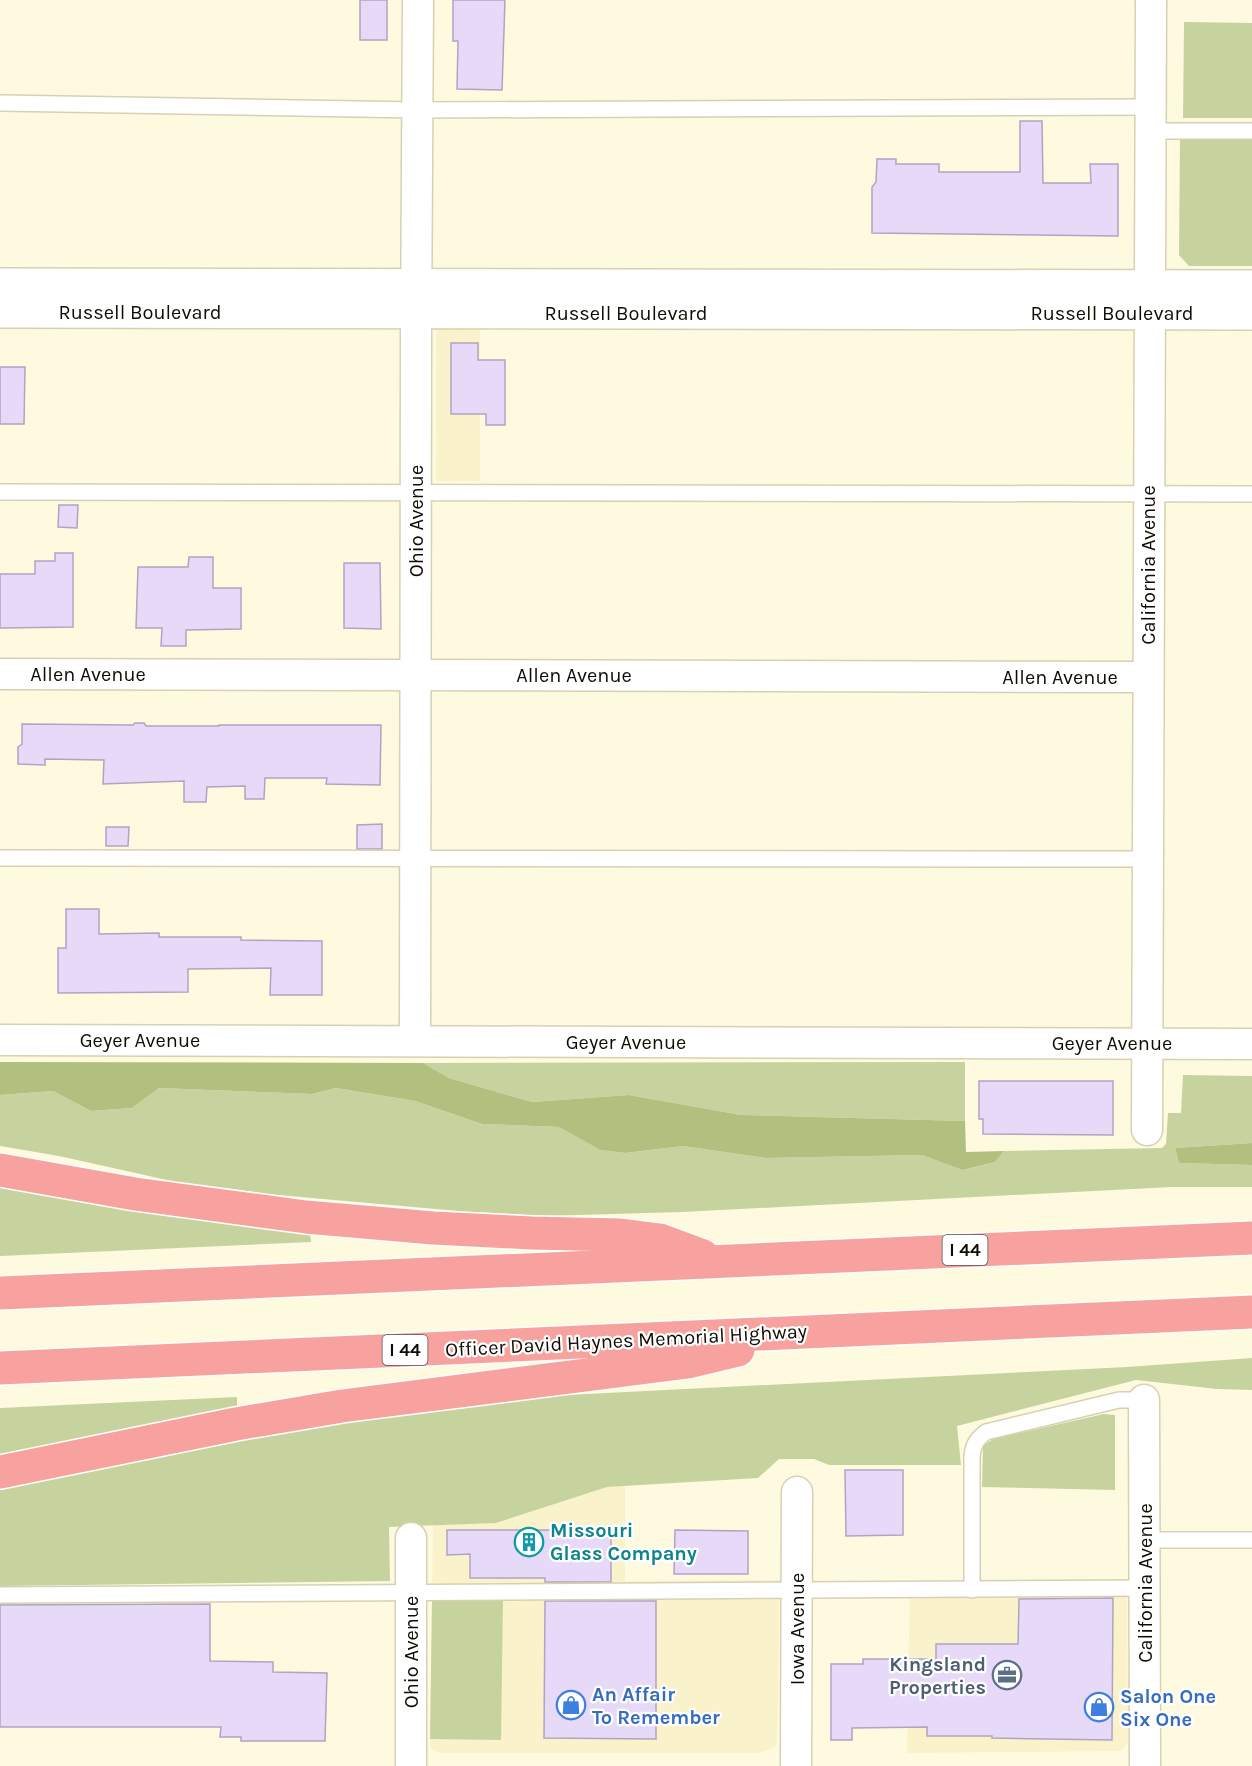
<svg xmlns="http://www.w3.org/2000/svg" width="1252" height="1766" font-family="Karla,sans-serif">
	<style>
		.built { fill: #f9f2cb }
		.green { fill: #c7d39f }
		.forest { fill: #b1bf7f }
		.building { fill: #e7daf8; stroke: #b0a4c0; stroke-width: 1.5 }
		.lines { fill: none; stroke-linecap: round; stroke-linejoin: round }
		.service-casing { stroke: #d7d1b3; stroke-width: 18 }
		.minor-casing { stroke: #d7d1b3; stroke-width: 33 }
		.secondary-casing { stroke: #d7d1b3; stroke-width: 36 }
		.motorway-casing { stroke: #fff; stroke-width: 36 }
		.service { stroke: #fff; stroke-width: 15 }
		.minor { stroke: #fff; stroke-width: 30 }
		.secondary { stroke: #fff; stroke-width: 33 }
		.motorway { stroke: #f8a29f; stroke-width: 33 }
		.labels { text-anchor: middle; stroke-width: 4.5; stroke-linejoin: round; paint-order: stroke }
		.shield { fill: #fff; stroke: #56554f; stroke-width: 1.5 }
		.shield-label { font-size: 18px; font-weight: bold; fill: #0e0c03 }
		.street-label { font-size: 20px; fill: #0e0c03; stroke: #fff }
		.culture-label { font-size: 20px; font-weight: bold; fill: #0d838f; stroke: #fff; text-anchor: start }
		.service-label { font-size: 20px; font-weight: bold; fill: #4e5e75; stroke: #fff; text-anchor: end }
		.shop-label { font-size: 20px; font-weight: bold; fill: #366cbe; stroke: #fff; text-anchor: start }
	</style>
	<rect width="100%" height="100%" fill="#fefae0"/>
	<g class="built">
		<rect x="436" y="328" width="44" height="153"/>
		<polygon points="625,1486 625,1581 780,1580 777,1740 775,1747 759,1753 439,1753 432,1750 430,1745 433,1525 496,1523 607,1487"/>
		<polygon points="1127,1579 1128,1741 1125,1747 1120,1751 907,1753 910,1581"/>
	</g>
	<g class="green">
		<polygon points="1184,22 1252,23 1252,118 1183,118"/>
		<polygon points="1180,138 1252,139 1252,266 1189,266 1179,255"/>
		<polygon points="965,1062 965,1121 741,1115 629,1095 532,1102 449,1078 423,1063"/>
		<polygon points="1183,1075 1252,1076 1252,1143 1175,1148 1179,1163 1252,1165 1252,1187 1172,1187 682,1212 544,1216 458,1211 267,1194 176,1182 59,1156 0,1146 0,1095 53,1091 91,1111 132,1108 159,1088 312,1094 336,1088 415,1101 482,1124 559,1127 600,1150 625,1153 683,1146 765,1158 922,1155 964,1170 995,1162 1004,1151 1162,1148 1166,1144 1168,1113 1181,1113"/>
		<polygon points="0,1185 310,1230 311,1242 0,1256"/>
		<polygon points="1252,1358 1252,1390 1217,1389 1136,1380 957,1426 961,1465 829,1465 814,1459 779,1459 758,1478 607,1487 496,1523 389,1527 390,1581 0,1586 0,1484 244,1433 506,1398 1127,1367"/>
		<polygon points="237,1397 237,1412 0,1461 0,1408"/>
		<polygon points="1104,1414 1115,1415 1115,1490 982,1487 983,1446 993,1439"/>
		<polygon points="432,1599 503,1599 501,1740 430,1739"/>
	</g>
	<g class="forest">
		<polygon points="0,1062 423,1063 449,1078 532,1102 629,1095 741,1115 965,1121 966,1152 1004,1151 995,1162 963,1170 922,1155 765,1158 683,1146 625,1153 600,1150 559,1127 482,1124 415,1101 336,1088 312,1094 159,1088 132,1108 91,1111 53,1091 0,1095"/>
		<polygon points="1252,1143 1252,1165 1179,1163 1175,1148"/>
	</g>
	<g class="building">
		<rect x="360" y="0" width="27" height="40"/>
		<polygon points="453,0 505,0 502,90 457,89 458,41 453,41"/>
		<polygon points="1020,121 1042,121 1043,183 1091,183 1090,164 1118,164 1118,236 872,233 872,187 876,182 877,159 896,159 896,164 939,164 939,172 1020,172"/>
		<polygon points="451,343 478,343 478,360 505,360 505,425 486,425 486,414 451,414"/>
		<polygon points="0,367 25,367 24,424 0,424"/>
		<polygon points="59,505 78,505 77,528 58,527"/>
		<polygon points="55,553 73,553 73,627 0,628 0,574 35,574 35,561 55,561"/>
		<polygon points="189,557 213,557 213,588 241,588 241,629 186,630 186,646 161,646 162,628 136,628 138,567 188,567"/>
		<polygon points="344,563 380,563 381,629 344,628"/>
		<polygon points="135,723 144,723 146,726 219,726 219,725 381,725 380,785 326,784 327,778 265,778 264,799 245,799 245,786 207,787 206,802 184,802 184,781 103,784 104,760 45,759 45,765 18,764 18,747 22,744 22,724 133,725"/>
		<polygon points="382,824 382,849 357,849 357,825"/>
		<polygon points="106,827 129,827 128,846 106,846"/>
		<polygon points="66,909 99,909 99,934 159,933 159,937 241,937 241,940 322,941 322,995 270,995 271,968 188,969 188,992 58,993 58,948 66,948"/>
		<polygon points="979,1081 1113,1081 1113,1135 983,1134 983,1119 979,1119"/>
		<polygon points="845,1470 903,1470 903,1535 846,1536"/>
		<polygon points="447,1530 611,1530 611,1582 545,1582 545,1578 470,1578 470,1554 447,1555"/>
		<polygon points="675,1530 748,1531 748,1574 674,1574"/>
		<polygon points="1113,1598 1112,1740 992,1738 992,1736 927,1736 927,1727 852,1728 852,1740 831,1740 831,1664 863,1664 863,1659 936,1659 936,1644 1018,1644 1019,1599"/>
		<polygon points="545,1601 656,1601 656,1739 544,1738"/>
		<polygon points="210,1604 210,1661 273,1662 273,1672 327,1673 325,1741 241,1741 241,1737 220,1737 221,1727 0,1727 0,1605"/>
	</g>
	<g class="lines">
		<g class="service-casing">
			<g id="service">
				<polyline points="0,103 418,110 1151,107"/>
				<polyline points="1150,131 1252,131"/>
				<polyline points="0,492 1252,494"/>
				<polyline points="0,858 1148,859"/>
				<polyline points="1145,1540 1252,1540"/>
				<path d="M972,1590V1457C973,1445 976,1440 986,1432L1119,1400H1144"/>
				<polyline points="0,1595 1145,1588"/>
			</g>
		</g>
		<g class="minor-casing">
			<g id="minor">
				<polyline points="0,674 1148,677"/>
				<polyline points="0,1040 1252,1044"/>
				<polyline points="415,1041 416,333 418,0"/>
				<polyline points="1147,1130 1151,0"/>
				<polyline points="1144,1400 1145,1766"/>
				<polyline points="411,1538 411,1766"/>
				<polyline points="796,1766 797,1492"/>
			</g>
		</g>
		<g class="secondary-casing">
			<g id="secondary">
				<polyline points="0,285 1252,287"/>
				<polyline points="0,311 1252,313"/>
			</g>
		</g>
		<g class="motorway-casing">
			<g id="motorway">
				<polyline points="0,1170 135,1194 306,1217 433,1228 532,1233 621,1235 660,1240 703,1256"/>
				<polyline points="0,1293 1252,1238"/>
				<polyline points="0,1368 1252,1312"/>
				<polyline points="0,1472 236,1424 342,1406 688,1362 738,1350"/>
			</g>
		</g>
		<use href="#service" class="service"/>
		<use href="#minor" class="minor"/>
		<use href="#secondary" class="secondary"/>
		<use href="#motorway" class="motorway"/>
	</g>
	<defs>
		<g id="building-ring" transform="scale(1.5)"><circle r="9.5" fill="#fff" stroke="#0f9aa8" stroke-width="1.5"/><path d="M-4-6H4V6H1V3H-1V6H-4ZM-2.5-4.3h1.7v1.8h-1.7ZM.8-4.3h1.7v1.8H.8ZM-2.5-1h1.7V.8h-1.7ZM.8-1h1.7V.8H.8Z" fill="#0f9aa8"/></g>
		<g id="office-ring" transform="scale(1.5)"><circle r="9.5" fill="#fff" stroke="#5c6f8a" stroke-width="1.5"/><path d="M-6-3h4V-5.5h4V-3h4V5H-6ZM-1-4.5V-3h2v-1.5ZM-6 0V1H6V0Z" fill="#5c6f8a"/></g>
		<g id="shop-ring" transform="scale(1.5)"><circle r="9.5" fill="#fff" stroke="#3f7fe0" stroke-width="1.5"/><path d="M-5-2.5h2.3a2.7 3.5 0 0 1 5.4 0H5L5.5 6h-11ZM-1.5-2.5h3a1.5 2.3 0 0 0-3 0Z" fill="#3f7fe0"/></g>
	</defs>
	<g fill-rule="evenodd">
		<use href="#building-ring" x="529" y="1542"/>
		<use href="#office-ring" x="1007" y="1675"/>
		<use href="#shop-ring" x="571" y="1705"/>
		<use href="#shop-ring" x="1099" y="1707"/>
	</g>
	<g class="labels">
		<g class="shield">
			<rect x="942.5" y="1235" width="45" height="30" rx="4.5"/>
			<rect x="382.5" y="1335" width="45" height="30" rx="4.5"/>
		</g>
		<g class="shield-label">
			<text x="965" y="1256">I 44</text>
			<text x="405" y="1356">I 44</text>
		</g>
		<g class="street-label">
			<text x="140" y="319">Russell Boulevard</text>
			<text x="626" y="320">Russell Boulevard</text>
			<text x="1112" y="320">Russell Boulevard</text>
			<text transform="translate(416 521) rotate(-90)" y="7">Ohio Avenue</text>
			<text transform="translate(1148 565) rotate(-90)" y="7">California Avenue</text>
			<text x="88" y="681">Allen Avenue</text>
			<text x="574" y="682">Allen Avenue</text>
			<text x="1060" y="684">Allen Avenue</text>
			<text x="140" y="1047">Geyer Avenue</text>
			<text x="626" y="1049">Geyer Avenue</text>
			<text x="1112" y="1050">Geyer Avenue</text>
			<text transform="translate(626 1340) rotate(-3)" y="7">Officer David Haynes Memorial Highway</text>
			<text transform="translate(1145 1583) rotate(-90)" y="7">California Avenue</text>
			<text transform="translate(797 1629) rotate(-90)" y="7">Iowa Avenue</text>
			<text transform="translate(411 1652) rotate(-90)" y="7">Ohio Avenue</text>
		</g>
		<g class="culture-label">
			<text x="550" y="1537">Missouri<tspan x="550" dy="23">Glass Company</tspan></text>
		</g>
		<g class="service-label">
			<text x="986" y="1671">Kingsland<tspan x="986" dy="23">Properties</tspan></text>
		</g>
		<g class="shop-label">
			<text x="592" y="1701">An Affair<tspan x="592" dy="23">To Remember</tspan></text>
			<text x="1120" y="1703">Salon One<tspan x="1120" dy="23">Six One</tspan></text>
		</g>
	</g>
</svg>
